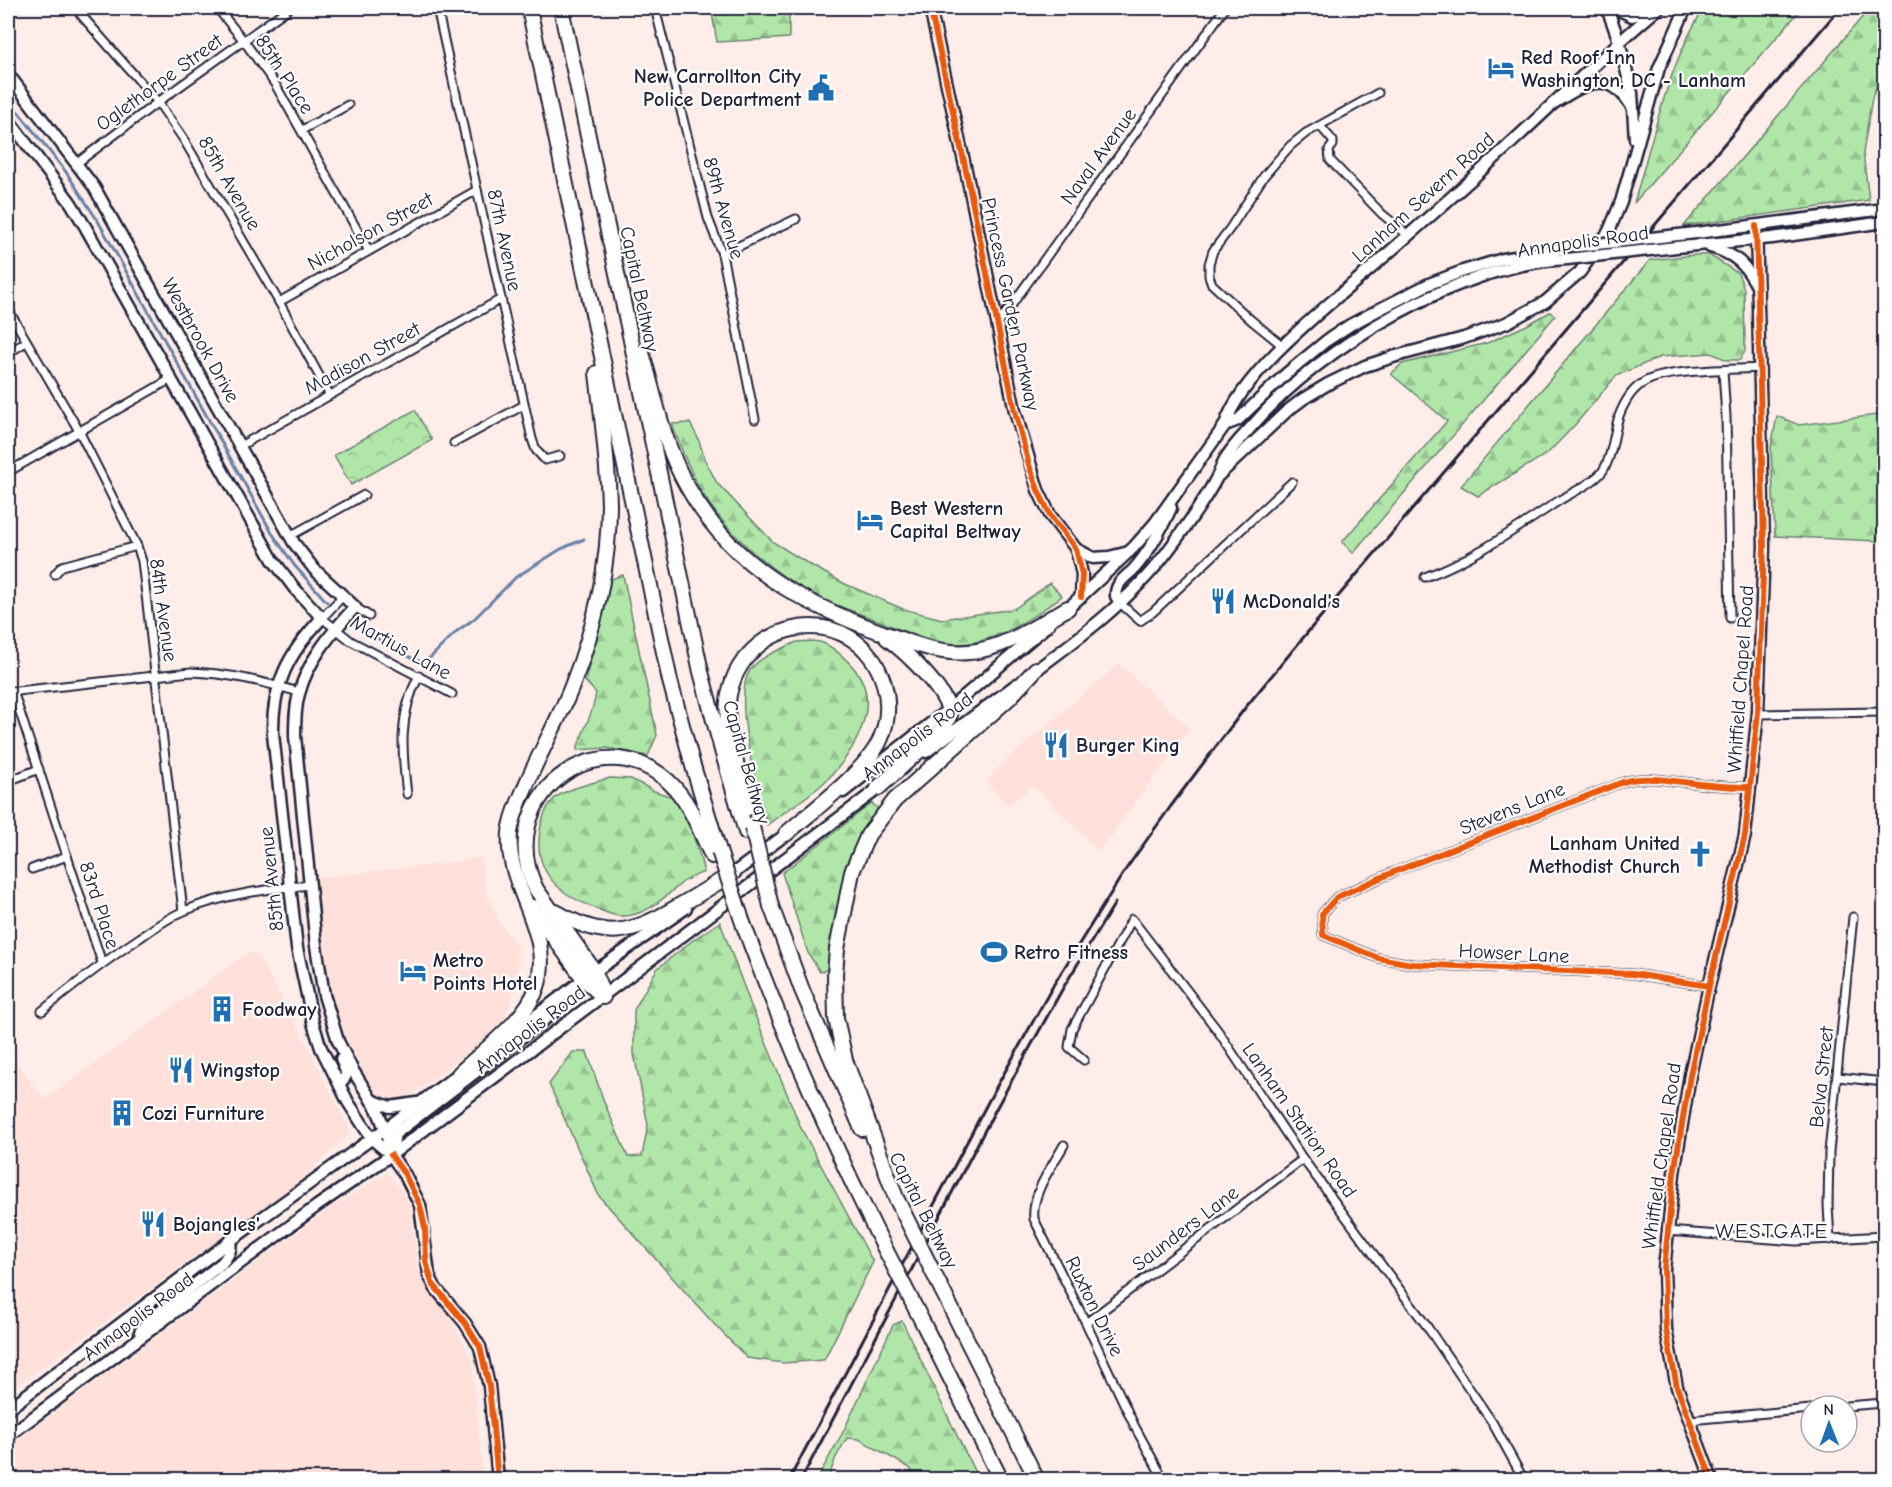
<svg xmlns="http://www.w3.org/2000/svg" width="1892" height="1487" font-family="'Comic Neue',sans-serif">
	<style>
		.built { fill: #ffe0da }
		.forest { fill: url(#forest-firs); stroke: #698472; stroke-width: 1.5 }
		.park { fill: url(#park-crowns); stroke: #698472; stroke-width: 1.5 }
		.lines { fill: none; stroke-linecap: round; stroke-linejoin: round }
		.stream { stroke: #6883a8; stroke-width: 3 }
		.street-casing { stroke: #22223b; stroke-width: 11 }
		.secondary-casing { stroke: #22223b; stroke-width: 15 }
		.primary-casing { stroke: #22223b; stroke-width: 15 }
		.highway-casing { stroke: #22223b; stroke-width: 18 }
		.street { stroke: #fff; stroke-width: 7 }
		.secondary { stroke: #fff; stroke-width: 10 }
		.primary { stroke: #fff; stroke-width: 10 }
		.highway { stroke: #fff; stroke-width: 14 }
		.rail { stroke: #22223b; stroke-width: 3 }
		.primary-bridge-casing { stroke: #22223b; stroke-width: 15; stroke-linecap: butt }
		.highway-bridge-casing { stroke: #22223b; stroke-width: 18; stroke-linecap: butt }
		.primary-bridge { stroke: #fff; stroke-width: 10 }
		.highway-bridge { stroke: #fff; stroke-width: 14 }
		.cycleway-casing { stroke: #fff; stroke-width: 10 }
		.cycleway { stroke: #e8590c; stroke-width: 6 }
		.labels { text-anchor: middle; stroke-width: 4.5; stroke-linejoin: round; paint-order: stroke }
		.poi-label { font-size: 20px; font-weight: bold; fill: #22223b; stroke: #fff; text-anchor: start }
		.street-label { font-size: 20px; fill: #22223b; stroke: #fff }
		.neighbourhood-label { font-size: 21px; letter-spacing: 1.5px; fill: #22223b; stroke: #fff }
	</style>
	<defs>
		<pattern id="forest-firs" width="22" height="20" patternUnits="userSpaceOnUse" patternTransform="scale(1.5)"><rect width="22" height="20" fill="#b0e6a8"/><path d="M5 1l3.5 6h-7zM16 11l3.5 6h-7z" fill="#97c592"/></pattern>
		<pattern id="park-crowns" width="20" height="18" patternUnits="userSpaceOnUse" patternTransform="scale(1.5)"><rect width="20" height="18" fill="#b0e6a8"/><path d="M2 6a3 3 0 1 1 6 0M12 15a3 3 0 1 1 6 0" fill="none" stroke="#97c592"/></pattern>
	</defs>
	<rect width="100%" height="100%" fill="#ffede9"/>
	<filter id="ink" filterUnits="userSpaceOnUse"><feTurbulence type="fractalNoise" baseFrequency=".0167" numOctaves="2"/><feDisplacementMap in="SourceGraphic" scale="12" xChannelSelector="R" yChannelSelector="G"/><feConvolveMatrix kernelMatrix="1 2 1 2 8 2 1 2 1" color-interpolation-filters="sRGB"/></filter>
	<g filter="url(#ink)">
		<g class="built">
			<polygon points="1119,664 1190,729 1099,851 1041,793 1031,786 1008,805 986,782 1001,765"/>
			<polygon points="481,857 486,892 499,921 517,947 519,971 509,1006 499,1029 415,1092 397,1104 378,1101 357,1067 330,995 324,967 316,878 458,862"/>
			<polygon points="255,952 290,1013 351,1132 304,1178 8,1392 8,1051 45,1100 242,957"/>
			<polygon points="388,1173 409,1202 418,1270 427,1288 444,1308 472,1359 483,1479 8,1479 8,1447 330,1208"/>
		</g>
		<g class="forest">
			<polygon points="711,8 789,8 789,38 717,42"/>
			<path d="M1704,8H1802L1634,203C1653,138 1668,65 1704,8Z"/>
			<polygon points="1870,8 1884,19 1884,65 1872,98 1863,153 1869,200 1684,226"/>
			<polygon points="1694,255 1709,255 1738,273 1744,289 1745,351 1740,360 1727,360 1711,353 1660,357 1616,376 1574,426 1548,453 1478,496 1461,486 1650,260"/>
			<polygon points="1550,312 1555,316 1353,553 1342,542 1447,421 1391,374 1402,364 1487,343 1527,325"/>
			<polygon points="1884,414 1877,541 1775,536 1771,447 1777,416 1799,425"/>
			<path d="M690,423L698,438L706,462L717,483L773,542L807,563L845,584L903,609L942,619L1014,609L1050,583L1062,596C1033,617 1006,637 970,643C941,647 908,633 882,622C861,614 838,607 818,597C775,576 725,532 701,491C689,469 680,447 672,424Z"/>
			<path d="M623,575L657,735L648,756L607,748L577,750C583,728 593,716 596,693L585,681L611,579Z"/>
			<path d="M797,642C804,642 814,640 820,642C832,646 845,658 853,667C886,704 851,760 819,787C803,800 784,812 767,825C758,793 732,697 750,670C760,656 782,649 797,642Z"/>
			<path d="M610,778L631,779L654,791L676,798C689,822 698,845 704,872C697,875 689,878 683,882C666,896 649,914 625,916C615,917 605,912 595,908C560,895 533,872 540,831C541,821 546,807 554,799C564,789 596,782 610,778Z"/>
			<polygon points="872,803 878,809 855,846 845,880 829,969 820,972 808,953 782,873"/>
			<polygon points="720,922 750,1003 801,1128 873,1262 824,1360 783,1363 747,1358 714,1324 599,1196 549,1084 573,1052 587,1052 604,1102 628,1157 642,1156 648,1125 634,1054 634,1010 657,969 693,940"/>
			<polygon points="902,1321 978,1479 916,1479 910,1468 859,1439 847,1438 836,1457 828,1479 817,1479 843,1432 893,1325"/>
		</g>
		<polygon class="park" points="415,410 432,440 351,485 334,455"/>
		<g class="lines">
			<g class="stream">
				<polyline points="8,99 66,172 98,221 272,533 294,565 327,602"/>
				<polyline points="354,623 399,652 434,668"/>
				<polyline points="421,662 431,657 457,631 474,619 516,577 561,549 584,539"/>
			</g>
			<g class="street-casing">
				<g id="street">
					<polyline points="75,8 158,102 184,140 279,302 329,394"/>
					<polyline points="217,8 244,41 275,84 369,251"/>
					<polyline points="437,8 532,439 536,450 545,460 560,456"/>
					<polyline points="655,8 708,218 722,254 755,419"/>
					<polyline points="1321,127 1333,141 1333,145 1329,150 1330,160 1382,214 1408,235"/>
					<polyline points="302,130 348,105"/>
					<polyline points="77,163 158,102 289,8"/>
					<polyline points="722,254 796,219"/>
					<polyline points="279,302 477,190"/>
					<polyline points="8,309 79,431 137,546 142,561 183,911"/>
					<polyline points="998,324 1225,8"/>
					<polyline points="1283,346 1251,320 1212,284 1209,276 1209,264 1213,251 1231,227 1264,176 1290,146 1306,133 1378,93"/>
					<polyline points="8,353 26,342"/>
					<polyline points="1723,371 1726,417 1730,618"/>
					<polyline points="454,443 524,405"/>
					<polyline points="240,446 501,299"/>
					<polyline points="8,472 171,379"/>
					<polyline points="290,536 364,495"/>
					<polyline points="55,574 62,566 137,546"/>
					<path d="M1425,577C1474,559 1517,528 1560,500C1573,492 1592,484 1602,472C1612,459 1614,432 1619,416C1624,403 1631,390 1643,383C1664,369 1732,370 1760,368"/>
					<polyline points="343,596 322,618 351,641 452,694"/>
					<polyline points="1120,603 1140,621 1153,612 1292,482"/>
					<polyline points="355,607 369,616"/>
					<polyline points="13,691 102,963"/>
					<path d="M8,692L191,672C228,673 263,682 299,692"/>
					<polyline points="1758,714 1884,712"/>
					<polyline points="8,781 39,769"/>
					<path d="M407,794C402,753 398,714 419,676"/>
					<polyline points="32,869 67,856"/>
					<path d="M1709,986L1633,974L1412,964L1378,958L1323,935L1322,914L1337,897L1396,871L1623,782C1644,776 1662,780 1683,782C1705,785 1727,787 1749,787"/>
					<path d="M42,1011C74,985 106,960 141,937C155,927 169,917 184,911C225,894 267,889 310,885"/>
					<polyline points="1084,1060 1069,1047 1072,1029 1132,919 1218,1031 1303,1159 1426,1325 1492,1422 1524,1480"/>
					<polyline points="1838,1077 1884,1082"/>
					<path d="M1064,1145C1052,1167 1031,1193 1034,1219L1086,1323L1135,1427L1164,1480"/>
					<polyline points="1667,1231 1796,1241 1884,1236"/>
					<polyline points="1830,1240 1828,1205 1829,1152 1853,917"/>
					<polyline points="1086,1323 1303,1159"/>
					<polyline points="1847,1406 1884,1403"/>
					<polyline points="1689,1420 1811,1409"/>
				</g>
			</g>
			<g class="secondary-casing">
				<g id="secondary">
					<polyline points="930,8 965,166 1015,411 1038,490 1050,515 1076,549 1093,558 1109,557 1129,552"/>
					<polyline points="1607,8 1619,41"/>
					<polyline points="1615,8 1632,16 1651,10"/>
					<path d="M8,74L94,187L294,543L314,569L355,607C333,631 307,661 299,694C295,708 295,722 295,736L316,946L324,995L338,1041L352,1069L377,1109L385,1129L391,1153"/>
					<path d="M8,119L71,203L86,228L273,560L295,589L322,618C288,654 272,685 273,734L297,948L313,1023L321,1048L348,1102L372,1139L391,1155L405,1175L420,1205L429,1275L436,1289L465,1323L480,1347L489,1386L498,1480"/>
					<path d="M1225,425C1241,373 1327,306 1369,270C1412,232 1456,194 1498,155C1552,106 1603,54 1659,8"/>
					<polyline points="1076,549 1082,574 1081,597"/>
					<path d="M339,1083C351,1076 345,1070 341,1059"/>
					<polyline points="1712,1480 1677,1387 1666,1330 1664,1269 1674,1173 1690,1075 1709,986 1745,835 1758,712 1764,546 1756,226"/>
				</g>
			</g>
			<g class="primary-casing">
				<g id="primary">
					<polyline points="1619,41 1632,93 1635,139"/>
					<path d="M1554,103C1585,84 1608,67 1632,107"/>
					<polyline points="1696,233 1884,209"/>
					<polyline points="1686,246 1772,238 1884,222"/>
					<path d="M1710,247C1736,254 1746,265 1758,288"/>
					<polyline points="1219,475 1287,411 1303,399 1328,384 1365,366 1396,356 1464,338 1506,323 1545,302 1580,272 1609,231 1621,202 1659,68 1686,8"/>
					<path d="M1120,603L1116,596C1115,583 1126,577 1134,569C1150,551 1161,530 1171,508"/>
					<polyline points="1064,612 1134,547 1155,523 1225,425 1238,420 1287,373 1326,341 1350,325 1380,309 1429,284 1463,271 1503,259 1579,246"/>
					<path d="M1032,673C1078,639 1129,601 1164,556C1183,531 1203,504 1217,477C1221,470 1222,462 1227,456C1234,445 1244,435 1253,425C1322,345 1461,264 1567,259"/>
					<polyline points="926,752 1017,684"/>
					<polyline points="843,792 949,709 1049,624"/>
					<polyline points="727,878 792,830"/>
					<polyline points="504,1040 584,979 686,908"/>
					<polyline points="371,1100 390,1107 417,1103"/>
					<polyline points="391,1155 395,1134 558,1009 562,996"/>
					<path d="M140,1332L148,1321L222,1263C228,1255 232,1251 230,1241"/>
					<polyline points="8,1409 230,1241 385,1129 465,1069"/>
					<polyline points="8,1436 317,1206 391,1155 883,785"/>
				</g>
			</g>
			<g class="highway-casing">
				<g id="highway">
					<polyline points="529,8 670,681 693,766 719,851"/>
					<polyline points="561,8 701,672 723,754 746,832"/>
					<path d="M642,353C655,398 664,446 687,486C732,567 802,604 886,634C913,643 940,655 969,652C1005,649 1037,625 1068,608"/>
					<path d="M878,788L944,728L950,714C945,689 908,654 887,638"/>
					<path d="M748,808C741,778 724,730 728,701C739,615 858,597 884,684C889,702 888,721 881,738C869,769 813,810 786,834"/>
					<polyline points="771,906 802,990 862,1129"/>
					<polyline points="532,907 584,979 601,995"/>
					<path d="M556,912C605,940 630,935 677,907C696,896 714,885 733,873"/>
					<path d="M744,926C783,1031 827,1133 877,1233"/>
					<path d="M603,997L595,972L536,889C492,799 597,718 668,781C690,801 700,831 712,856"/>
					<path d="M459,1074C484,1050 527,1019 537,987C555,932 505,887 510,833C512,818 518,804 524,790C538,755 558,722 572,686C594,630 609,566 609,505C608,461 602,417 597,373"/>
					<polyline points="896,1198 845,1060 836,1018 835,974 837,949 852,872 868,835 895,800 1009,698 1036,669"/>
					<polyline points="942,1290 1037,1480"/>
					<polyline points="924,1325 1001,1480"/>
				</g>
			</g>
			<use href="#street" class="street"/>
			<use href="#secondary" class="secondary"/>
			<use href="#primary" class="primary"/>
			<use href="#highway" class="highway"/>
			<g class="rail">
				<polyline points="789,1480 988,1102 1054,984 1126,869 1171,806 1245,708 1312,627 1840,8"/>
				<polyline points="801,1480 997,1107 1063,988 1115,903"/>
			</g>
			<g class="primary-bridge-casing">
				<g id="primary-bridge">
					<polyline points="1579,246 1696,233"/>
					<polyline points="1567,259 1686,246"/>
				</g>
			</g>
			<g class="highway-bridge-casing">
				<g id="highway-bridge">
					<polyline points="752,827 771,906"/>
					<polyline points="719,851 744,926"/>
					<polyline points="896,1198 942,1290"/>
					<polyline points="877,1233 924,1325"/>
				</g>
			</g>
			<use href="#primary-bridge" class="primary-bridge"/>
			<use href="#highway-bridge" class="highway-bridge"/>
			<g class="cycleway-casing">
				<g id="cycleway">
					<polyline points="930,8 965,166 1015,411 1029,465 1038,490 1050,515 1076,549 1082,574 1081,597"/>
					<path d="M1709,986L1633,974L1412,964L1378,958L1323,935L1322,914L1337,897L1396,871L1623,782C1644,776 1662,780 1683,782C1705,785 1727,787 1749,787"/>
					<polyline points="391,1155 405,1175 420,1205 425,1228 426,1261 432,1283 465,1323 480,1347 489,1386 498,1480"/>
					<polyline points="1712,1480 1677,1387 1666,1330 1664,1269 1674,1173 1690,1075 1709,986 1745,835 1758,712 1764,546 1756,226"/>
				</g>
			</g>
			<use href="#cycleway" class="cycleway"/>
		</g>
	</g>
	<defs>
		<g id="hotel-bare" transform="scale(2.07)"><path d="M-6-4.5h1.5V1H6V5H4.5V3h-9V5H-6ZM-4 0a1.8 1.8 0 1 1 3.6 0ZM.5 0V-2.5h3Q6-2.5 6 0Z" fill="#1f6fb2" stroke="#fff" stroke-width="2.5" paint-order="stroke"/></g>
		<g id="civic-bare" transform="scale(2.07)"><path d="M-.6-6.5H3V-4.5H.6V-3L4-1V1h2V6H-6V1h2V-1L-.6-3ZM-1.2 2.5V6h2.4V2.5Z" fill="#1f6fb2" stroke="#fff" stroke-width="2.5" paint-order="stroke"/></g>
		<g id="restaurant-bare" transform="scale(2.07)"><path d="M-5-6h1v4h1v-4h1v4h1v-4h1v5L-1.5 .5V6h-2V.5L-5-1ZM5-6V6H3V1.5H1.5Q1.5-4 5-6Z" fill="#1f6fb2" stroke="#fff" stroke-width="2.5" paint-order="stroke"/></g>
		<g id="church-bare" transform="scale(2.07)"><path d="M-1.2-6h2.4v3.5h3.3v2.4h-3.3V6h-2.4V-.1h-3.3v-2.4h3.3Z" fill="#1f6fb2" stroke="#fff" stroke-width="2.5" paint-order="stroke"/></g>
		<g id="stadium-bare" transform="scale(2.07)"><path d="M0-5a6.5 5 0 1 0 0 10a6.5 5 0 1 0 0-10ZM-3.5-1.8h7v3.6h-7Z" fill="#1f6fb2" stroke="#fff" stroke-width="2.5" paint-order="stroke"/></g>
		<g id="building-bare" transform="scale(2.07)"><path d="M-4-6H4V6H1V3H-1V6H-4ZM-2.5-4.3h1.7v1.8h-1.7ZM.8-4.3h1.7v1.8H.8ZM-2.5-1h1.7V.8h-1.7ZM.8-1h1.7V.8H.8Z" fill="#1f6fb2" stroke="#fff" stroke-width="2.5" paint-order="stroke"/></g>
	</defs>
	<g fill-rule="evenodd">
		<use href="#hotel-bare" x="1501" y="68"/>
		<use href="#civic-bare" x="821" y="88"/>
		<use href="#hotel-bare" x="870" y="520"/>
		<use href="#restaurant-bare" x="1223" y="601"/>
		<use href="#restaurant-bare" x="1056" y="745"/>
		<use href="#church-bare" x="1700" y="854"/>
		<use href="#stadium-bare" x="994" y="952"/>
		<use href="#hotel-bare" x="413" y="971"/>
		<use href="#building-bare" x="222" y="1009"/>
		<use href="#restaurant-bare" x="181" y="1070"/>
		<use href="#building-bare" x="122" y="1113"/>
		<use href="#restaurant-bare" x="153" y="1224"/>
	</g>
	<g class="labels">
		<g class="poi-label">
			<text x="1521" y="64">Red Roof Inn<tspan x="1521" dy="23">Washington, DC - Lanham</tspan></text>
			<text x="801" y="83" text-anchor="end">New Carrollton City<tspan x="801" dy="23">Police Department</tspan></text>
			<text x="890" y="515">Best Western<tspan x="890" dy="23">Capital Beltway</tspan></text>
			<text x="1243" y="608">McDonald's</text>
			<text x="1076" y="752">Burger King</text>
			<text x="1680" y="850" text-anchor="end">Lanham United<tspan x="1680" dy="23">Methodist Church</tspan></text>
			<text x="1014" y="959">Retro Fitness</text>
			<text x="433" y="967">Metro<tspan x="433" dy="23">Points Hotel</tspan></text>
			<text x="242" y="1016">Foodway</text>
			<text x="201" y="1077">Wingstop</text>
			<text x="142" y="1120">Cozi Furniture</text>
			<text x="173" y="1231">Bojangles'</text>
		</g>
		<g class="street-label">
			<text transform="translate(285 74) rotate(57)" y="7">85th Place</text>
			<text transform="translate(159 82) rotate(-36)" y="7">Oglethorpe Street</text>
			<text transform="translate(1098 156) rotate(-54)" y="7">Naval Avenue</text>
			<text transform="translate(230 183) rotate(60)" y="7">85th Avenue</text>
			<text transform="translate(1423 197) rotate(-42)" y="7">Lanham Severn Road</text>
			<text transform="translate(724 208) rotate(74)" y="7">89th Avenue</text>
			<text transform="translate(370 231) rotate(-29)" y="7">Nicholson Street</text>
			<text transform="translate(505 240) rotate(78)" y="7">87th Avenue</text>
			<text transform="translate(1583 241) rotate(-8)" y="7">Annapolis Road</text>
			<text transform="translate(640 289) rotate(78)" y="7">Capital Beltway</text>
			<text transform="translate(1011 304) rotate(78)" y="7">Princess Garden Parkway</text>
			<text transform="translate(201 340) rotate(61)" y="7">Westbrook Drive</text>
			<text transform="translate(362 358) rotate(-29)" y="7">Madison Street</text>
			<text transform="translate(164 610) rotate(82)" y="7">84th Avenue</text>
			<text transform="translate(401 647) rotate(29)" y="7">Martius Lane</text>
			<text transform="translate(1740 679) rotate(-86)" y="7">Whitfield Chapel Road</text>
			<text transform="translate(917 736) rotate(-37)" y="7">Annapolis Road</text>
			<text transform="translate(747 762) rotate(74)" y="7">Capital Beltway</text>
			<text transform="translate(1512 808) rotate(-22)" y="7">Stevens Lane</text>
			<text transform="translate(271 879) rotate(-96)" y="7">85th Avenue</text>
			<text transform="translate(100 905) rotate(72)" y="7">83rd Place</text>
			<text transform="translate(1514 953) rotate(3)" y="7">Howser Lane</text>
			<text transform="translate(530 1029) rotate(-37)" y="7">Annapolis Road</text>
			<text transform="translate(1821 1077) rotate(-84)" y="7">Belva Street</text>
			<text transform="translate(1300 1120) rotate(55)" y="7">Lanham Station Road</text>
			<text transform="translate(1661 1156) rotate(-82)" y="7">Whitfield Chapel Road</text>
			<text transform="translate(924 1210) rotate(63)" y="7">Capital Beltway</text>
			<text transform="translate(1185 1228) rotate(-37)" y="7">Saunders Lane</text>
			<text transform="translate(1095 1306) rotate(64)" y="7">Ruxton Drive</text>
			<text transform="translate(138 1316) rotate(-37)" y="7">Annapolis Road</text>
		</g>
		<g class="neighbourhood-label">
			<text x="1772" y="1238">WESTGATE</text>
		</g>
	</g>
	<rect width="1892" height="1487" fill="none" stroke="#fff" stroke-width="30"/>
	<rect x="15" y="15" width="1862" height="1457" fill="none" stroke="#22223b" stroke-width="2" filter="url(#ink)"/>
	<g transform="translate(1829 1424) rotate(359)"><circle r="28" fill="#ffffff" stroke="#a7a7b1" stroke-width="1.5"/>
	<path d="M0-4.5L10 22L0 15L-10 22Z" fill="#1f6fb2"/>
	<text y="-9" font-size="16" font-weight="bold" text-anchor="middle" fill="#22223b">N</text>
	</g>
</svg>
